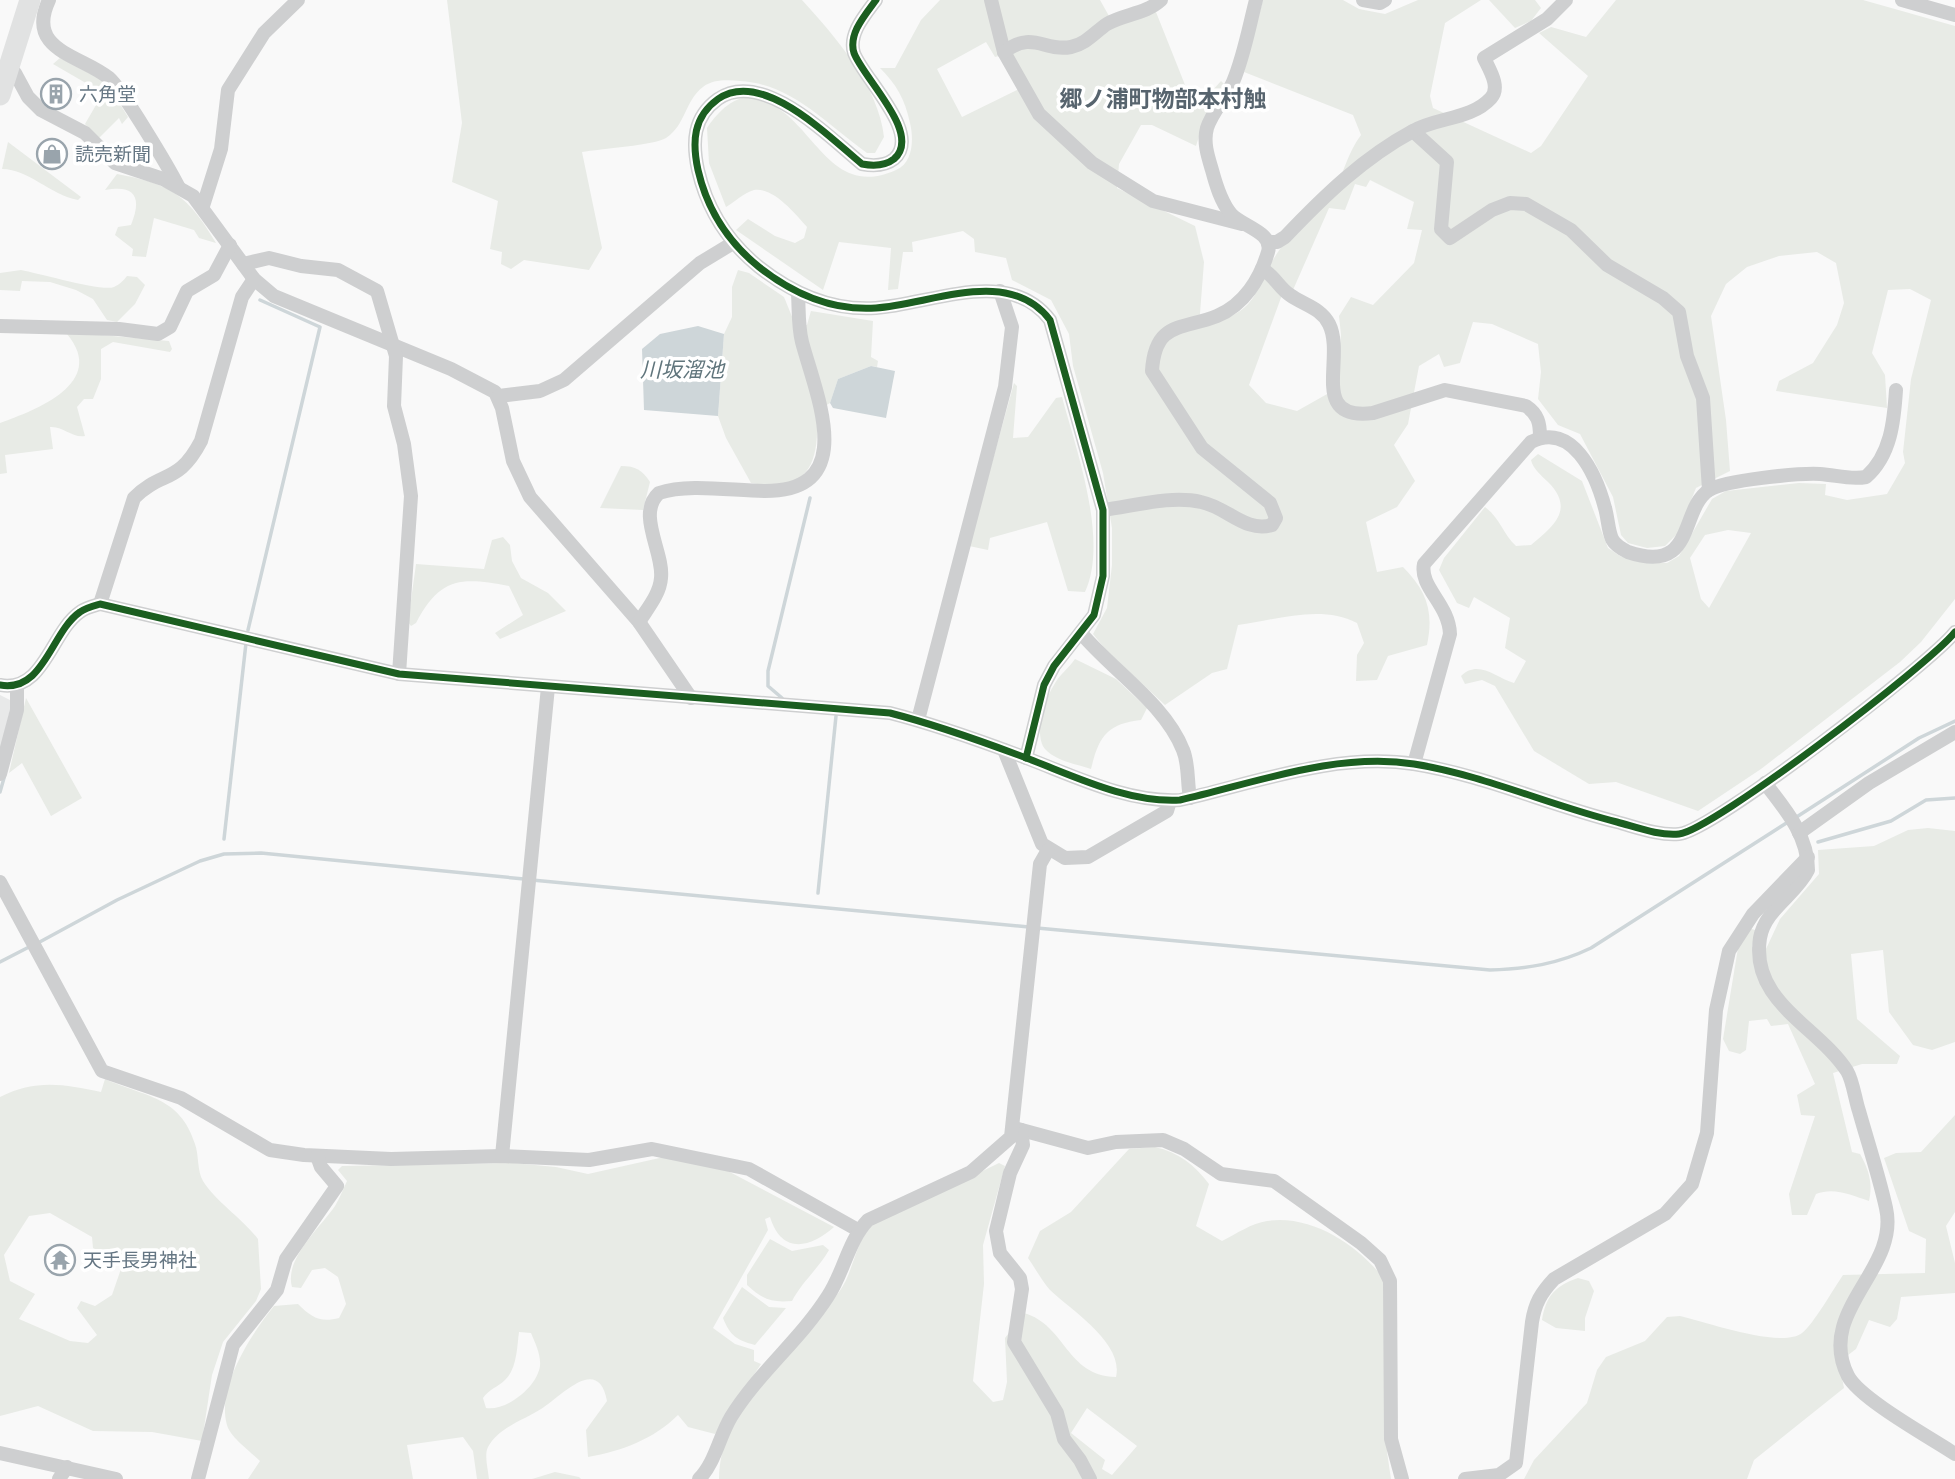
<svg xmlns="http://www.w3.org/2000/svg" width="1955" height="1479" font-family="Arial,'Noto Sans JP',sans-serif">
	<style>
		.built { fill: #e8e9e9 }
		.green { fill: #e8ebe6; fill-rule: evenodd }
		.water { fill: #ced6d9 }
		.lines { fill: none; stroke-linecap: round; stroke-linejoin: round }
		.stream { stroke: #ced6d9; stroke-width: 3.5 }
		.minor { stroke: #cecfd0; stroke-width: 14 }
		.highway { stroke: #e1e2e2; stroke-width: 21 }
		.cycleway-casing { stroke: #fff; stroke-width: 11 }
		.cycleway { stroke: #1b5e20; stroke-width: 7 }
		.labels { text-anchor: middle; stroke-width: 7; stroke-linejoin: round; paint-order: stroke }
		.poi-label { font-size: 19px; fill: #657683; stroke: #fff; text-anchor: start }
		.water-label { font-size: 21px; font-style: italic; fill: #60757c; stroke: #fff }
		.quarter-label { font-size: 23px; font-weight: bold; fill: #57646e; stroke: #fff }
	</style>
	<rect width="100%" height="100%" fill="#f9f9f9"/>
	<polygon class="built" points="0,695 12,701 0,752"/>
	<g class="green">
		<path d="M447,0H802C835,36 879,87 884,137L875,153H867C825,123 792,84 740,81C728,80 713,79 703,87C685,100 686,125 666,138C655,145 600,149 582,152L602,248L589,270L524,260L511,269L501,264L502,252L490,249L498,201L452,182L462,123Z"/>
		<path d="M940,0H1100L1109,16L1152,2L1195,110L1221,81L1225,85L1205,117L1196,146L1152,125H1141L1119,164L1117,188L1195,226L1204,262L1199,326C1266,312 1249,290 1283,245C1297,226 1319,212 1332,193C1344,175 1347,153 1361,135L1353,115L1244,72L1263,0H1343L1359,9L1385,14L1418,0H1481L1445,23L1430,96L1433,108L1531,153L1541,146L1588,76L1539,33L1551,27L1586,37L1616,0H1863L1955,26V599L1921,642L1900,662L1761,769L1698,811L1616,782L1589,784L1534,751L1495,686L1482,680L1465,684L1461,676C1478,659 1495,677 1514,683L1526,661L1505,648L1510,618L1474,597L1469,608L1457,603L1439,570L1444,558L1485,507C1500,518 1503,534 1516,546L1531,545C1554,526 1575,509 1548,482C1541,475 1533,469 1531,460L1538,454L1582,481L1608,548L1620,556L1642,562L1667,563L1679,556L1712,499L1726,491L1799,483L1826,484L1825,495L1847,500L1887,494L1905,463L1903,452L1911,379L1931,300L1910,289L1888,290L1872,353L1885,375L1887,408L1776,391L1779,381L1813,363L1837,325L1844,303L1836,263L1817,252L1779,256L1747,267L1726,284L1711,316L1726,420L1730,471L1696,488L1678,533L1665,546L1647,548L1628,543L1621,535L1613,497L1580,434L1558,425L1538,399L1541,372L1538,344L1492,324L1473,322L1460,363L1444,367L1439,354L1419,366L1408,424L1394,445L1415,481L1397,507L1366,522L1377,572L1403,567C1427,591 1434,612 1427,645L1388,656L1377,680L1356,681L1357,655L1364,643L1357,623C1321,604 1276,620 1238,625L1227,669L1212,673L1165,705L1106,650L1093,634L1107,608L1112,565V528L1103,473L1073,366L1069,334L1051,300L1012,280L1006,258L975,252L974,239L963,231L912,242L913,252H903L898,289L888,290L891,248L839,242L823,290L736,230L748,219L775,236L795,243L804,238L807,227C796,215 774,187 754,190C745,192 733,203 726,207L709,163L707,128C717,113 735,93 755,98C814,112 825,202 896,170C913,163 914,139 910,123C905,99 896,84 880,68H895L921,20ZM986,42L995,57L1011,53L1023,87L962,117L937,69ZM1370,180L1414,202L1407,229L1422,230L1414,263L1373,305L1351,297L1339,316L1341,335L1336,389L1297,411L1266,403L1249,385L1286,284L1293,290L1329,208L1345,210L1355,184L1366,187ZM1728,530L1751,533L1709,608L1701,599L1690,558L1705,535Z"/>
		<polygon points="1489,0 1535,0 1541,8 1531,21 1515,28"/>
		<polygon points="60,58 106,82 128,117 122,124 119,118 98,139 85,124 103,93 53,64"/>
		<path d="M8,142L81,197L78,200C50,195 29,169 2,169Z"/>
		<path d="M117,174C171,184 188,195 216,243L199,238L194,230L154,218L146,257L132,256L133,249L115,235L118,227L131,225C142,198 136,184 105,190Z"/>
		<path d="M21,270C38,273 103,292 114,287C119,285 124,280 127,276L137,277L145,285L135,304L117,322L107,320L93,299L76,290L50,282L22,281L20,291L0,290V273Z"/>
		<path d="M738,270L749,273L784,297L795,324L807,325L811,311L873,321L871,357L878,361L877,367L871,366L838,379L830,403L817,411C819,461 812,493 751,483L726,438L718,416L724,334L732,317V287Z"/>
		<path d="M79,333L169,341L172,349L170,352L113,342L101,349V379L93,399H84L77,407L85,436C71,438 64,426 50,427L53,449L5,455L7,473L0,474V423C36,410 108,383 67,334Z"/>
		<path d="M1014,383L1017,386L1013,438L1028,437L1056,398L1062,397C1076,449 1109,540 1085,592L1068,591L1047,522L990,538L988,550L969,546Z"/>
		<path d="M621,466C636,466 642,470 650,482L643,510L600,508Z"/>
		<path d="M503,537L510,545L512,561L521,578L548,593L566,611L500,639L495,633L523,615L509,586C461,577 440,577 416,623L411,626L408,622L416,564L484,569L492,540Z"/>
		<path d="M1075,659L1116,679L1147,708L1141,720C1107,724 1099,736 1091,769C1076,764 1056,761 1045,749C1033,734 1045,699 1054,685C1059,675 1069,668 1075,659Z"/>
		<polygon points="26,698 82,798 51,816 22,763 9,773"/>
		<path d="M1928,828L1955,831V1042L1932,1050L1913,1045L1889,1012L1883,950L1851,954L1857,1019L1900,1056L1897,1064H1862L1833,1073L1852,1152L1860,1154C1869,1170 1873,1183 1869,1201C1851,1195 1834,1187 1816,1194L1807,1215H1792L1789,1194L1815,1116L1801,1115L1797,1095L1815,1084L1788,1024L1771,1026L1767,1019L1749,1021L1746,1050L1740,1054L1729,1051L1723,1039L1738,948L1748,928L1755,930L1752,947L1766,949L1780,919L1819,874L1818,850L1874,846L1908,830Z"/>
		<path d="M105,1079C145,1097 180,1096 195,1144C199,1155 197,1171 203,1181C215,1201 243,1219 258,1239L261,1289L256,1301L223,1342L212,1375L202,1441L152,1432L93,1431L38,1406L0,1416V1097C35,1079 64,1084 101,1092ZM50,1213L92,1237L93,1248L123,1263L112,1295L95,1306L81,1301L77,1308L97,1335L88,1343L70,1341L19,1319L35,1294L10,1281L4,1255L29,1216Z"/>
		<path d="M1955,1115V1212L1946,1226L1955,1263V1293L1901,1297L1897,1319L1890,1327L1869,1320L1856,1349L1839,1362L1844,1388L1754,1460L1747,1479H1524L1534,1460L1587,1403L1597,1370L1606,1357L1645,1341L1667,1317L1680,1316C1706,1322 1782,1349 1802,1333C1813,1325 1834,1288 1843,1275L1925,1273L1926,1239L1909,1231L1884,1158L1896,1153L1921,1152Z"/>
		<path d="M1155,1147C1178,1152 1195,1165 1209,1184L1196,1226L1222,1241C1236,1234 1252,1223 1267,1221C1314,1214 1362,1248 1388,1284L1387,1452L1391,1479H719C720,1401 796,1351 839,1292C854,1272 854,1244 872,1225L999,1163L1005,1166L983,1245L984,1284L973,1381L993,1402L1003,1400L1007,1382L1005,1338L1024,1313C1066,1325 1066,1376 1116,1377C1124,1343 1072,1311 1050,1290C1042,1281 1035,1268 1028,1258L1040,1231L1071,1212L1129,1149ZM1087,1408L1137,1446L1112,1475L1102,1469L1105,1460L1071,1433Z"/>
		<path d="M664,1157L726,1170L834,1227C810,1248 782,1255 770,1217L765,1219L768,1230L713,1328L735,1344L754,1350V1361L761,1364L715,1434L688,1427L678,1415C654,1439 622,1451 588,1457L586,1430L607,1401C598,1353 560,1398 541,1409C524,1420 499,1427 488,1447C484,1455 488,1469 489,1479H477L473,1451L463,1437L407,1445L413,1479H248L260,1461C251,1452 230,1437 227,1425C216,1387 252,1333 274,1306L298,1304C311,1317 320,1323 339,1318L346,1304L338,1277L325,1268L312,1270L301,1288L292,1287C284,1259 320,1228 335,1206C340,1198 343,1189 347,1181L338,1170L342,1166L513,1163L556,1167L588,1174ZM519,1332L531,1333C535,1343 541,1354 540,1366C537,1387 507,1411 486,1408L483,1398C489,1389 498,1387 505,1380C517,1369 517,1347 519,1332Z"/>
		<path d="M770,1239L792,1251L823,1245L829,1250C818,1269 802,1282 792,1301C771,1303 762,1299 747,1285V1275Z"/>
		<path d="M1578,1278L1589,1281L1594,1291L1585,1318V1331L1556,1328L1542,1320C1546,1296 1555,1286 1578,1278Z"/>
		<path d="M742,1287L769,1307L786,1308L755,1345C737,1340 730,1336 723,1318Z"/>
		<polygon points="555,1472 579,1477 581,1479 532,1479"/>
	</g>
	<g class="water">
		<polygon points="698,326 724,334 718,416 644,410 642,349 660,334"/>
		<polygon points="871,366 895,371 886,418 833,408 830,403 838,379"/>
	</g>
	<g class="lines">
		<g class="stream">
			<polyline points="248,630 320,327 260,300"/>
			<polyline points="782,698 768,686 768,671 810,498"/>
			<polyline points="0,792 4,778"/>
			<polyline points="1795,818 1919,738 1955,721"/>
			<polyline points="224,839 246,643"/>
			<polyline points="1818,842 1891,821 1926,800 1955,798"/>
			<polyline points="532,880 1029,927"/>
			<polyline points="818,893 836,716"/>
			<path d="M1037,928L1490,970C1526,969 1558,964 1591,948L1788,822"/>
			<polyline points="36,944 117,900 200,861 224,854 261,853 524,879"/>
			<polyline points="0,962 29,947"/>
		</g>
		<g class="minor">
			<path d="M49,0C25,51 81,55 109,78C122,89 169,168 178,186"/>
			<path d="M876,0C865,15 848,34 854,53C863,78 923,134 894,159C885,166 873,166 862,164C829,137 762,68 718,99C693,117 692,142 698,170C707,209 728,242 759,267C792,293 832,311 876,308C932,304 1009,266 1050,320L1103,510V576L1094,615L1054,666L1044,685L1026,758"/>
			<polyline points="991,0 1004,52 1039,114 1092,163 1153,201 1242,224"/>
			<polyline points="1363,0 1380,3 1385,0"/>
			<polyline points="1902,0 1955,15"/>
			<path d="M1004,52C1033,30 1044,52 1071,47C1086,44 1095,32 1107,24C1124,14 1146,14 1161,0"/>
			<polyline points="7,69 15,73 28,97 41,110 85,133 115,163 163,179 193,196 254,279 274,296 451,369 495,392 502,408 513,461 530,497 639,622 691,698"/>
			<polyline points="1413,131 1447,162 1441,229 1450,238 1492,210 1510,203 1526,204 1571,230 1607,265 1663,298 1679,312 1687,356 1703,398 1709,490"/>
			<polyline points="203,206 221,149 228,90 264,33 298,0"/>
			<path d="M1269,242H1277L1285,237C1324,196 1363,158 1413,131C1437,117 1471,120 1491,98C1501,87 1489,69 1484,58L1547,19L1566,0"/>
			<polyline points="243,264 269,258 301,266 338,270 377,291 396,356 394,406 404,444 411,496 399,674"/>
			<path d="M1262,269C1274,275 1279,288 1290,295C1304,305 1321,308 1329,324C1346,358 1308,421 1373,413L1445,390L1526,406C1538,414 1540,423 1540,437"/>
			<polyline points="0,326 119,329 158,334 170,327 187,291 214,275 230,245"/>
			<polyline points="499,396 540,391 564,380 700,263 733,243"/>
			<path d="M1103,510C1134,506 1171,495 1201,502C1227,507 1245,533 1272,525L1276,518L1270,503L1202,448L1152,371C1155,321 1182,330 1217,316C1244,305 1260,279 1268,252C1274,232 1241,226 1231,214C1221,202 1216,185 1212,170C1208,157 1203,142 1207,128C1212,112 1226,98 1233,82C1244,56 1249,27 1256,0"/>
			<path d="M100,604L134,498C162,470 178,485 201,441L242,297L254,279"/>
			<path d="M639,622C647,609 660,594 661,578C664,552 636,514 659,493C688,483 734,491 765,491C860,491 816,395 802,342C798,327 799,309 798,294"/>
			<path d="M1081,633C1113,671 1165,704 1183,750C1189,764 1187,782 1190,798"/>
			<path d="M0,685C44,693 51,632 80,612C85,608 93,606 100,604L399,674L890,713C937,725 984,742 1029,759C1076,777 1129,803 1180,800C1255,783 1336,752 1414,764C1483,775 1549,805 1617,822C1636,827 1659,836 1679,834C1712,831 1931,663 1955,632"/>
			<polyline points="918,720 1005,387 1012,327 1000,291"/>
			<polyline points="1004,750 1042,844 1065,858 1088,857 1167,811 1170,801"/>
			<path d="M1414,764L1450,634C1449,604 1419,587 1424,564L1531,442C1572,421 1596,474 1605,508C1608,518 1608,530 1612,539C1615,545 1622,549 1628,552C1696,575 1679,510 1709,490C1725,480 1799,473 1820,474C1836,475 1850,480 1866,477C1891,455 1894,421 1896,390"/>
			<polyline points="0,774 17,710 17,686"/>
			<path d="M1765,783C1785,809 1808,835 1808,870C1796,895 1765,909 1760,938C1750,1002 1818,1026 1847,1071C1853,1081 1855,1099 1859,1111C1868,1143 1879,1176 1886,1208C1900,1270 1815,1311 1848,1376C1860,1399 1931,1438 1955,1454"/>
			<polyline points="1799,833 1869,783 1955,732"/>
			<polyline points="0,882 102,1071 181,1098 270,1150 304,1155 391,1159 502,1156 589,1160 652,1149 749,1169 858,1230"/>
			<polyline points="1014,1128 1088,1148 1116,1142 1163,1140 1184,1149 1221,1174 1274,1181 1361,1243 1380,1260 1390,1281 1391,1439 1402,1479"/>
			<polyline points="1021,1130 1023,1145 1010,1173 996,1231 1000,1253 1020,1278 1022,1289 1014,1342 1057,1413 1064,1439 1080,1460 1090,1479"/>
			<polyline points="502,1156 548,687"/>
			<polyline points="0,1453 116,1479"/>
			<polyline points="59,1479 67,1467"/>
			<polyline points="198,1479 233,1345 277,1290 286,1259 337,1186 321,1167 317,1156"/>
			<path d="M699,1479C715,1463 719,1437 731,1417C758,1373 800,1340 828,1296C844,1272 848,1241 868,1220L971,1172L1011,1137L1040,864L1048,850"/>
			<path d="M1465,1479L1499,1475L1516,1463L1532,1322C1535,1303 1541,1293 1554,1279L1665,1214L1692,1184L1707,1133L1716,1010L1729,951L1753,914L1808,857"/>
		</g>
		<polyline class="highway" points="0,95 30,0"/>
		<g class="cycleway-casing">
			<g id="cycleway">
				<path d="M876,0C865,15 848,34 854,53C863,78 923,134 894,159C885,166 873,166 862,164C829,137 762,68 718,99C693,117 692,142 698,170C707,209 728,242 759,267C792,293 832,311 876,308C932,304 1009,266 1050,320L1103,510V576L1094,615L1054,666L1044,685L1026,758"/>
				<path d="M0,685C44,693 51,632 80,612C85,608 93,606 100,604L399,674L890,713C937,725 984,742 1029,759C1076,777 1129,803 1180,800C1255,783 1336,752 1414,764C1483,775 1549,805 1617,822C1636,827 1659,836 1679,834C1712,831 1931,663 1955,632"/>
			</g>
		</g>
		<use href="#cycleway" class="cycleway"/>
	</g>
	<defs>
		<g id="building-ring" transform="scale(1.575)"><circle r="9.5" fill="#fff" stroke="#99a4ac" stroke-width="1.5"/><path d="M-4-6H4V6H1V3H-1V6H-4ZM-2.5-4.3h1.7v1.8h-1.7ZM.8-4.3h1.7v1.8H.8ZM-2.5-1h1.7V.8h-1.7ZM.8-1h1.7V.8H.8Z" fill="#99a4ac"/></g>
		<g id="shop-ring" transform="scale(1.575)"><circle r="9.5" fill="#fff" stroke="#99a4ac" stroke-width="1.5"/><path d="M-5-2.5h2.3a2.7 3.5 0 0 1 5.4 0H5L5.5 6h-11ZM-1.5-2.5h3a1.5 2.3 0 0 0-3 0Z" fill="#99a4ac"/></g>
		<g id="temple-ring" transform="scale(1.575)"><circle r="9.5" fill="#fff" stroke="#99a4ac" stroke-width="1.5"/><path d="M0-6L5-2H3V0L6.5 2.5H4V6H1.5V3h-3V6H-4V2.5H-6.5L-3 0V-2H-5Z" fill="#99a4ac"/></g>
	</defs>
	<g fill-rule="evenodd">
		<use href="#building-ring" x="56" y="94"/>
		<use href="#shop-ring" x="52" y="154"/>
		<use href="#temple-ring" x="60" y="1260"/>
	</g>
	<g class="labels">
		<g class="poi-label">
			<text x="79" y="101">六角堂</text>
			<text x="75" y="161">読売新聞</text>
			<text x="83" y="1267">天手長男神社</text>
		</g>
		<g class="water-label">
			<text x="682" y="377">川坂溜池</text>
		</g>
		<g class="quarter-label">
			<text x="1163" y="107">郷ノ浦町物部本村触</text>
		</g>
	</g>
</svg>
